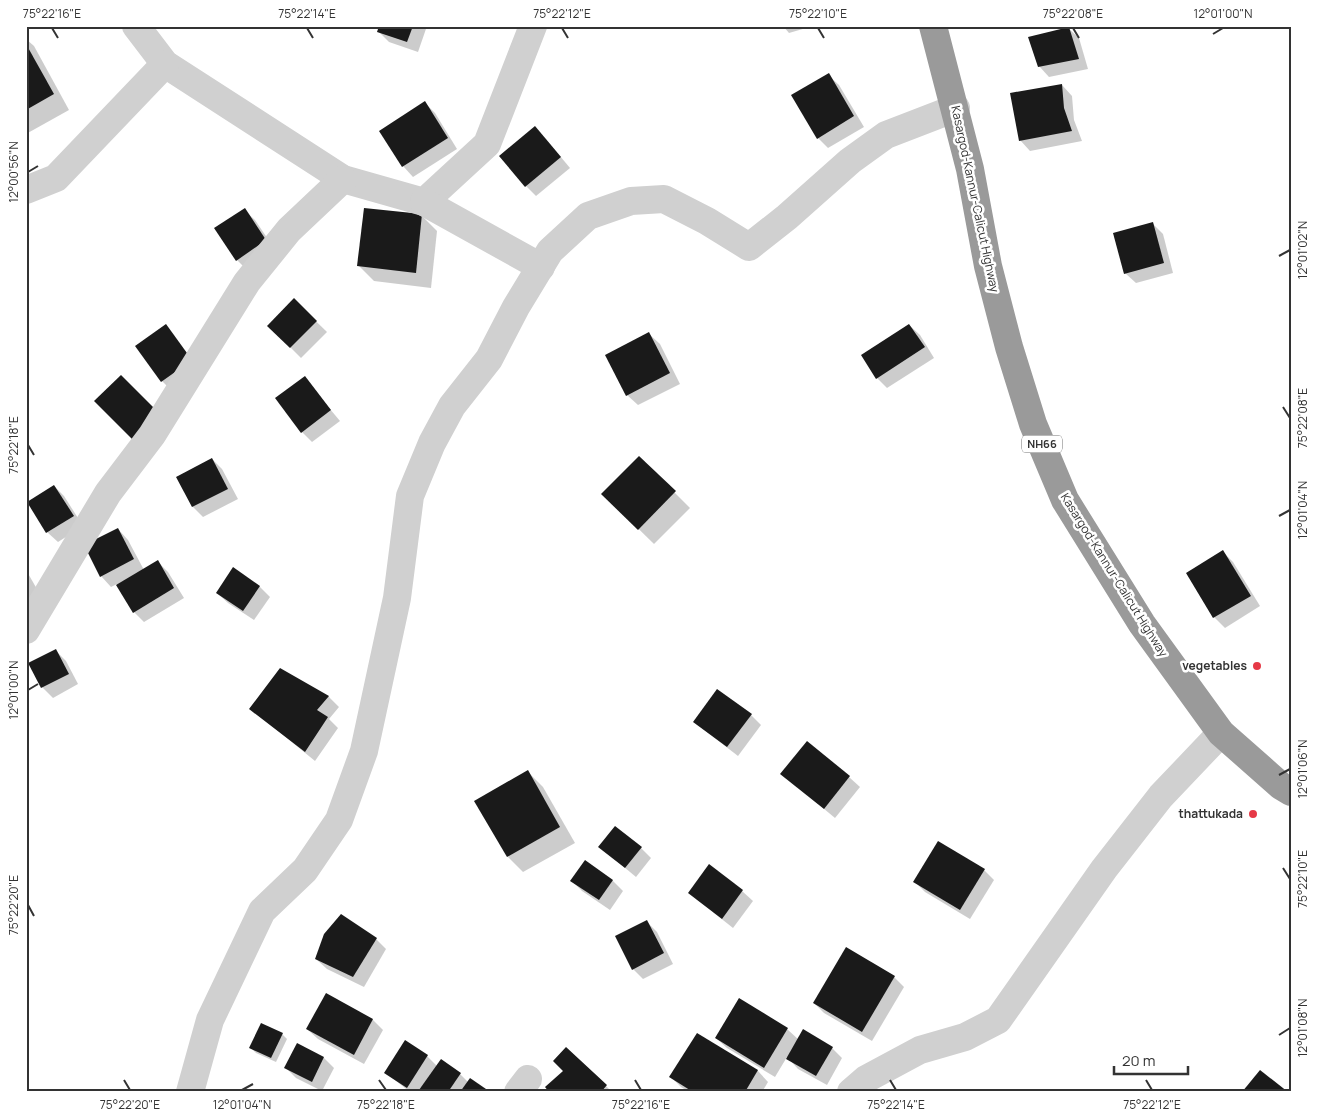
<svg xmlns="http://www.w3.org/2000/svg" width="1317" height="1118" font-family="Manrope,sans-serif">
	<style>
		.shadow { fill: #0003 }
		.building { fill: #1a1a1a }
		.lines { fill: none; stroke-linecap: round; stroke-linejoin: round }
		.minor { stroke: #d0d0d0; stroke-width: 28 }
		.highway { stroke: #9a9a9a; stroke-width: 28 }
		.ticks { fill: none; stroke: #333; stroke-width: 2 }
		.poi-dot { fill: #e63946; stroke: #fff; stroke-width: 2 }
		.labels { text-anchor: middle; stroke-width: 5; stroke-linejoin: round; paint-order: stroke }
		.shield { fill: #fff; stroke: #707070; stroke-width: 1 }
		.shield-label { font-size: 11px; font-weight: bold; fill: #333 }
		.street-label { font-size: 12px; fill: #333; stroke: #fff }
		.poi-label { font-size: 12px; font-weight: bold; fill: #333; stroke: #fff; text-anchor: end }
		.neatline { fill: none; stroke: #333; stroke-width: 2 }
		.ticks-label { font-size: 12px; text-anchor: middle; fill: #333 }
	</style>
	<rect width="100%" height="100%" fill="#fff"/>
	<g class="shadow">
		<polygon points="381,26 427,26 418,52 389,42 379,32"/>
		<polygon points="783,26 813,26 789,33"/>
		<polygon points="1068,28 1079,38 1088,69 1049,77 1039,66"/>
		<polygon points="26,39 34,46 69,110 26,134"/>
		<polygon points="828,75 839,85 864,127 828,148 818,138"/>
		<polygon points="1062,85 1072,96 1074,120 1082,141 1030,151 1020,140"/>
		<polygon points="425,103 435,113 457,149 413,177 403,166 380,131"/>
		<polygon points="545,138 570,168 536,196 526,186"/>
		<polygon points="244,210 255,220 276,251 247,270 237,260"/>
		<polygon points="422,216 437,231 431,288 374,281 359,266"/>
		<polygon points="1153,224 1163,234 1173,273 1136,283 1125,273"/>
		<polygon points="294,300 327,332 301,358 269,326"/>
		<polygon points="909,325 920,335 934,358 887,388 877,378"/>
		<polygon points="165,326 201,371 172,391 162,381"/>
		<polygon points="649,334 660,344 680,384 638,405 627,395"/>
		<polygon points="304,378 340,421 312,442 302,432"/>
		<polygon points="639,457 690,508 654,544 603,494"/>
		<polygon points="212,459 222,469 238,499 203,517 193,507 177,477"/>
		<polygon points="54,486 64,496 83,526 58,542 47,532 28,502"/>
		<polygon points="118,529 128,540 144,570 158,562 168,572 184,598 144,622 134,612 117,584 111,587 101,576"/>
		<polygon points="1223,552 1233,562 1260,606 1225,628 1214,617 1188,573"/>
		<polygon points="233,569 260,587 270,597 254,620 228,603 217,593"/>
		<polygon points="26,570 41,596 26,604"/>
		<polygon points="56,651 66,661 78,684 53,698 42,687"/>
		<polygon points="281,670 329,697 339,707 329,719 338,728 315,761 250,708"/>
		<polygon points="751,715 761,725 738,756 694,722"/>
		<polygon points="528,772 543,787 575,843 523,872 508,857"/>
		<polygon points="782,774 849,777 860,787 835,818"/>
		<polygon points="600,847 641,848 651,858 636,877"/>
		<polygon points="984,870 994,880 970,919 925,892 915,882"/>
		<polygon points="612,880 623,891 610,910 582,891 572,881"/>
		<polygon points="742,891 753,901 733,928 689,893"/>
		<polygon points="646,921 657,932 673,964 643,979 633,969"/>
		<polygon points="376,939 386,949 364,987 327,969 316,959"/>
		<polygon points="894,977 904,987 872,1041 824,1013 814,1003"/>
		<polygon points="326,995 373,1020 383,1030 364,1064 318,1039 307,1029"/>
		<polygon points="787,1029 799,1040 832,1048 842,1058 827,1085 798,1069 787,1057 775,1077 727,1048 716,1038"/>
		<polygon points="282,1034 287,1039 276,1062 256,1053 251,1048"/>
		<polygon points="698,1035 758,1071 768,1082 762,1092 689,1092 681,1087 671,1077"/>
		<polygon points="297,1045 324,1058 334,1068 322,1091 296,1078 286,1068"/>
		<polygon points="427,1056 437,1066 460,1074 468,1082 470,1080 487,1092 410,1092 386,1073"/>
		<polygon points="606,1086 612,1092 551,1092"/>
	</g>
	<g class="building">
		<polygon points="379,26 413,26 407,42 377,32"/>
		<polygon points="1069,27 1079,59 1038,67 1028,37"/>
		<polygon points="26,44 54,94 26,110"/>
		<polygon points="829,73 854,116 817,139 791,95"/>
		<polygon points="1062,84 1064,108 1072,131 1019,141 1010,93"/>
		<polygon points="425,101 448,138 402,167 379,131"/>
		<polygon points="535,126 561,157 525,187 499,156"/>
		<polygon points="245,208 266,240 236,261 214,228"/>
		<polygon points="364,208 422,214 416,273 357,266"/>
		<polygon points="1153,222 1164,263 1124,274 1113,233"/>
		<polygon points="294,298 317,321 290,348 267,326"/>
		<polygon points="166,324 192,360 161,382 135,346"/>
		<polygon points="909,324 925,347 876,379 861,355"/>
		<polygon points="649,332 670,373 626,396 605,355"/>
		<polygon points="121,375 159,413 133,440 94,401"/>
		<polygon points="305,376 331,410 301,433 275,398"/>
		<polygon points="639,456 676,491 638,530 601,494"/>
		<polygon points="212,458 228,489 192,507 176,477"/>
		<polygon points="54,485 74,516 46,533 27,502"/>
		<polygon points="118,528 134,559 100,577 84,545"/>
		<polygon points="1223,550 1251,596 1213,618 1186,573"/>
		<polygon points="158,560 174,588 133,613 116,585"/>
		<polygon points="233,567 260,586 243,611 216,593"/>
		<polygon points="56,649 69,674 41,688 28,663"/>
		<polygon points="280,668 329,696 317,710 328,717 305,752 249,709"/>
		<polygon points="717,689 752,714 727,747 693,722"/>
		<polygon points="807,741 850,776 824,809 780,774"/>
		<polygon points="528,770 560,827 507,857 474,801"/>
		<polygon points="615,826 642,847 625,868 598,847"/>
		<polygon points="938,841 985,869 960,910 913,882"/>
		<polygon points="585,860 613,880 599,900 570,881"/>
		<polygon points="709,864 743,890 722,919 688,893"/>
		<polygon points="341,914 377,938 353,977 315,959 324,934"/>
		<polygon points="647,920 664,953 632,970 615,936"/>
		<polygon points="846,947 895,976 862,1032 813,1003"/>
		<polygon points="326,993 373,1019 354,1055 306,1029"/>
		<polygon points="739,998 788,1028 764,1068 715,1038"/>
		<polygon points="261,1023 283,1033 271,1058 249,1048"/>
		<polygon points="803,1029 833,1047 816,1076 786,1059"/>
		<polygon points="697,1033 758,1070 745,1092 693,1092 669,1077"/>
		<polygon points="405,1040 428,1055 407,1088 384,1073"/>
		<polygon points="297,1043 324,1057 312,1082 284,1068"/>
		<polygon points="566,1047 607,1085 601,1092 549,1092 545,1087 563,1071 553,1061"/>
		<polygon points="441,1059 461,1073 448,1092 422,1092 419,1090"/>
		<polygon points="1260,1070 1288,1092 1242,1092"/>
		<polygon points="470,1078 486,1089 485,1092 460,1092"/>
	</g>
	<g class="lines">
		<g class="minor">
			<polyline points="136,26 165,64 343,179 424,202 487,144 533,26"/>
			<polyline points="26,190 56,178 165,64"/>
			<polyline points="424,202 541,267"/>
			<polyline points="26,630 108,493 152,435 247,282 289,230 343,179"/>
			<polyline points="190,1092 210,1020 262,911 305,870 339,820 364,751 397,598 410,496 432,443 452,406 489,359 516,307 550,251 588,216 631,201 664,199 707,221 749,247 787,217 850,161 886,135 956,108"/>
			<polyline points="518,1092 528,1079"/>
			<polyline points="851,1092 866,1079 920,1050 965,1037 998,1020 1104,869 1161,796 1221,733"/>
		</g>
		<polyline class="highway" points="933,26 970,169 988,266 1009,347 1033,424 1065,500 1142,624 1221,733 1281,786 1291,792"/>
	</g>
	<path class="ticks" d="M52,28L58,38M307,28L313,38M562,28L568,38M818,28L824,38M1073,28L1079,38M1213,34L1223,28M28,172L38,166M1279,256L1290,250M1283,407L1290,418M28,445L34,455M1279,516L1290,510M28,690L38,684M1279,775L1290,769M1283,868L1290,879M28,905L34,916M1279,1035L1290,1028M124,1080L130,1090M379,1080L386,1090M635,1080L641,1090M890,1080L896,1090M1146,1080L1152,1090M242,1090L253,1084"/>
	<g class="poi-dot">
		<circle cx="1257" cy="666" r="5"/>
		<circle cx="1253" cy="814" r="5"/>
	</g>
	<g class="labels">
		<rect class="shield" x="1022" y="435.5" width="40" height="17" rx="4"/>
		<g class="shield-label">
			<text x="1042" y="448">NH66</text>
		</g>
		<g class="street-label">
			<text transform="translate(975 199) rotate(78)" y="4">Kasargod-Kannur-Calicut Highway</text>
			<text transform="translate(1114 575) rotate(58)" y="4">Kasargod-Kannur-Calicut Highway</text>
		</g>
		<g class="poi-label">
			<text x="1247" y="670">vegetables</text>
			<text x="1243" y="818">thattukada</text>
		</g>
	</g>
	<rect width="1317" height="1118" fill="none" stroke="#ffffff" stroke-width="55"/>
	<path d="M1114 1066v8h74v-8" fill="none" stroke="#333333" stroke-width="2.5"/>
	<text x="1122" y="1066" font-size="15" fill="#333333" stroke="#ffffff" stroke-width="4" paint-order="stroke">20 m</text>
	<rect x="28" y="28" width="1262" height="1062" class="neatline"/>
	<g class="ticks-label">
		<text x="52" y="18">75°22'16"E</text>
		<text x="307" y="18">75°22'14"E</text>
		<text x="562" y="18">75°22'12"E</text>
		<text x="818" y="18">75°22'10"E</text>
		<text x="1073" y="18">75°22'08"E</text>
		<text x="1223" y="18">12°01'00"N</text>
		<text transform="translate(14 172) rotate(-90)" y="4">12°00'56"N</text>
		<text transform="translate(1303 250) rotate(-90)" y="4">12°01'02"N</text>
		<text transform="translate(1303 418) rotate(-90)" y="4">75°22'08"E</text>
		<text transform="translate(14 445) rotate(-90)" y="4">75°22'18"E</text>
		<text transform="translate(1303 510) rotate(-90)" y="4">12°01'04"N</text>
		<text transform="translate(14 690) rotate(-90)" y="4">12°01'00"N</text>
		<text transform="translate(1303 769) rotate(-90)" y="4">12°01'06"N</text>
		<text transform="translate(1303 879) rotate(-90)" y="4">75°22'10"E</text>
		<text transform="translate(14 905) rotate(-90)" y="4">75°22'20"E</text>
		<text transform="translate(1303 1028) rotate(-90)" y="4">12°01'08"N</text>
		<text x="130" y="1109">75°22'20"E</text>
		<text x="242" y="1109">12°01'04"N</text>
		<text x="386" y="1109">75°22'18"E</text>
		<text x="641" y="1109">75°22'16"E</text>
		<text x="896" y="1109">75°22'14"E</text>
		<text x="1152" y="1109">75°22'12"E</text>
	</g>
</svg>
